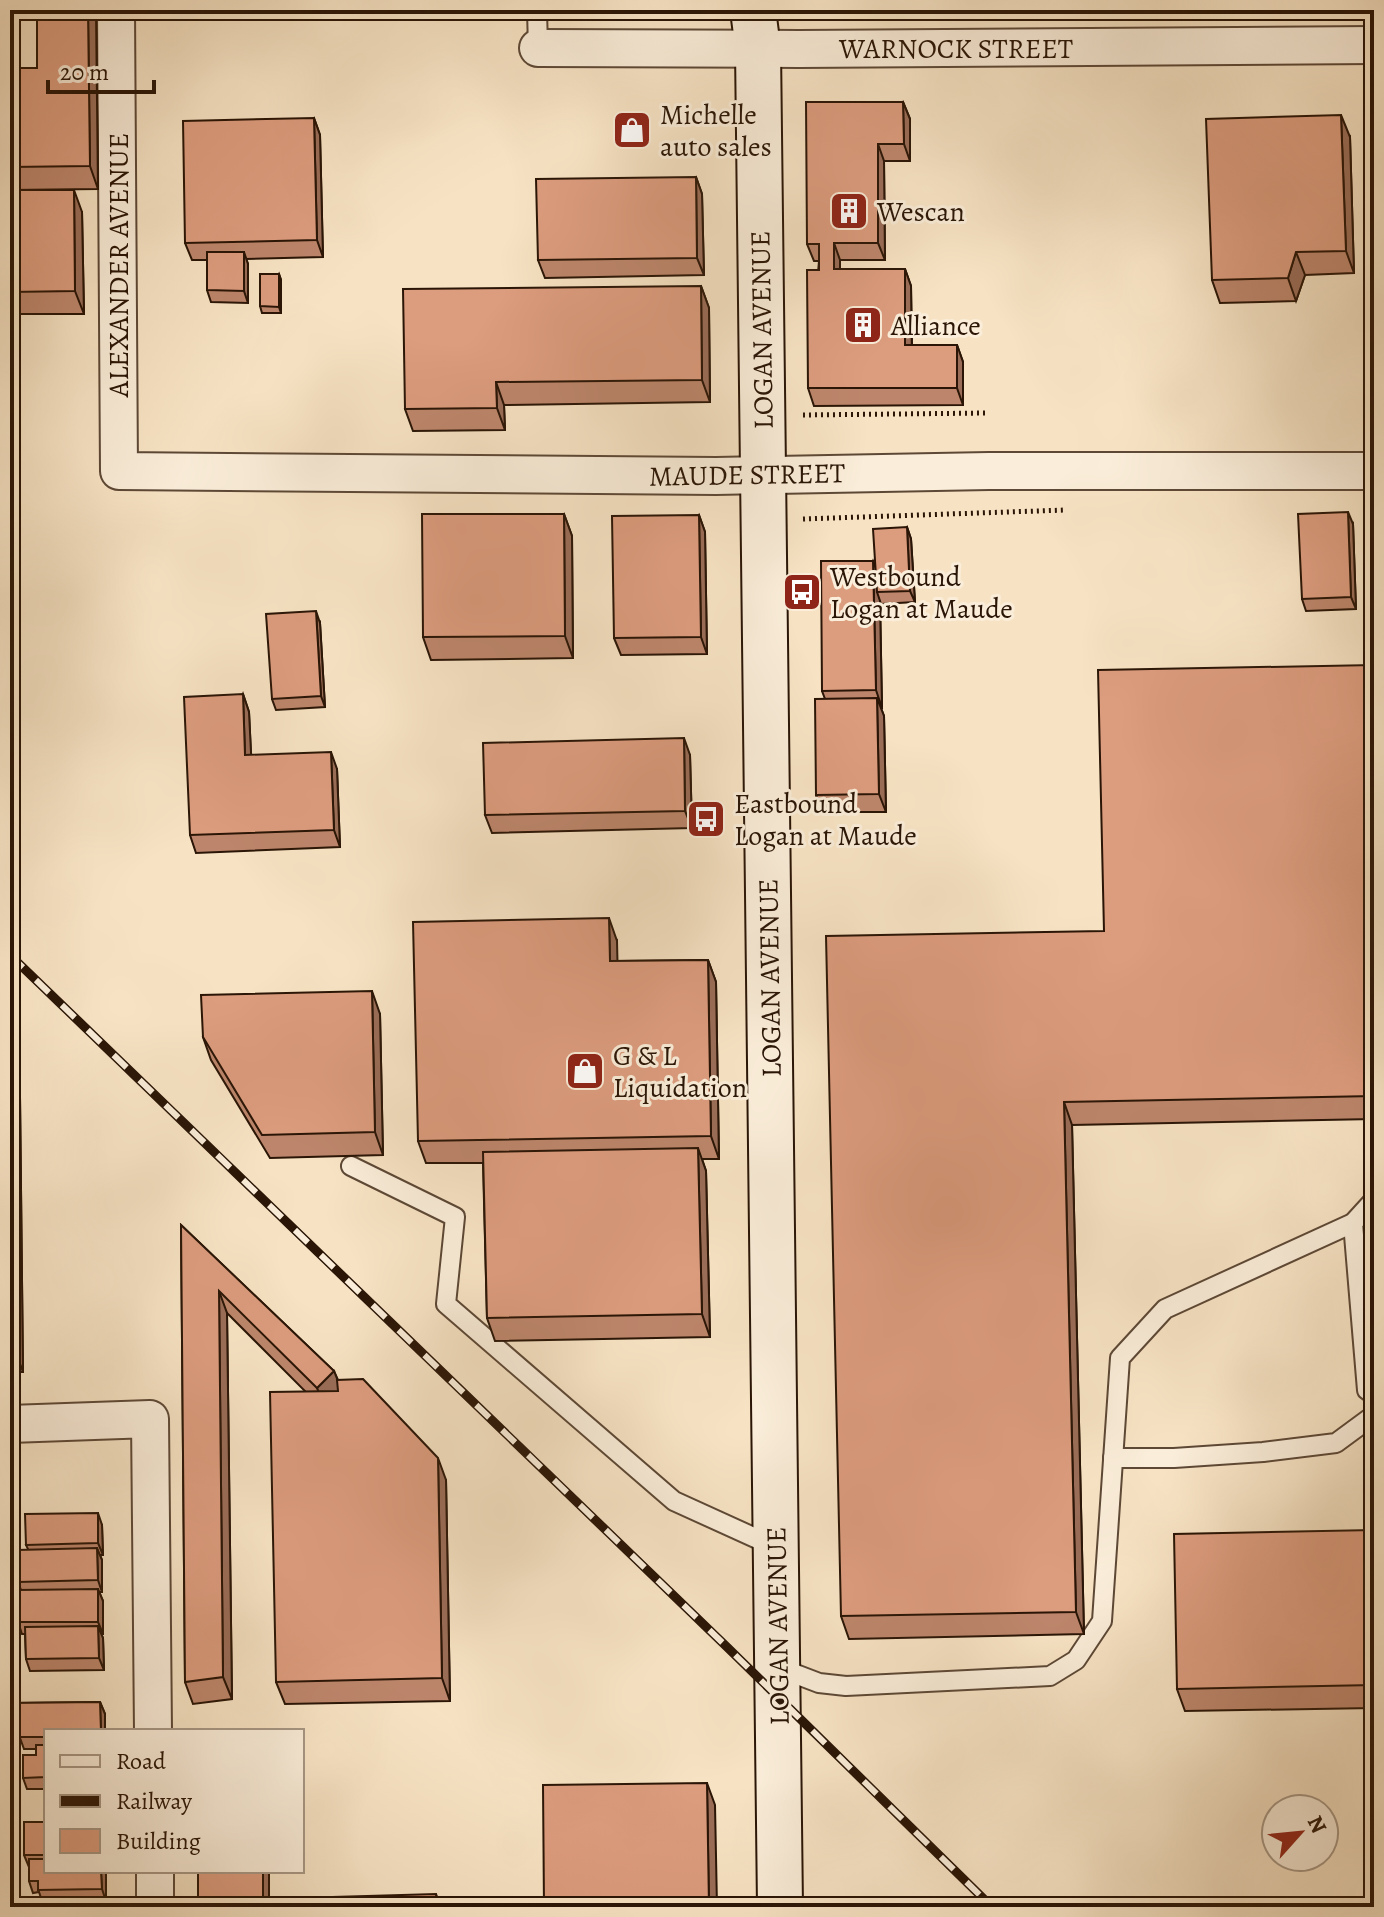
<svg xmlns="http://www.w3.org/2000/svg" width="1384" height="1917" font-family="Alegreya,serif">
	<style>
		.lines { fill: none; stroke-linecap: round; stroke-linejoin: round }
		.service-casing { stroke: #5d4836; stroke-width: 22 }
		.minor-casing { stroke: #5d4836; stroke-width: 40 }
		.secondary-casing { stroke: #2a1506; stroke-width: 48 }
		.path { stroke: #2a1506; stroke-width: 5; stroke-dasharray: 2 4; stroke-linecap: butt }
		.service { stroke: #faedd9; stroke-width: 18 }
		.minor { stroke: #faedd9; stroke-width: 36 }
		.secondary { stroke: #faedd9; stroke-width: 44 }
		.rail-casing { stroke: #2a1506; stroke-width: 9 }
		.rail { stroke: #faedd9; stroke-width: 6; stroke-dasharray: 18; stroke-linecap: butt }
		.wall { fill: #bd866c; stroke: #2a1506; stroke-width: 2 }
		.shaded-wall { fill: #9a6d58; stroke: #2a1506; stroke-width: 2 }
		.building { fill: #dc9c7e; stroke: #2a1506; stroke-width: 2 }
		.labels { text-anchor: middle; stroke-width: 6; stroke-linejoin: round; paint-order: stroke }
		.street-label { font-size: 28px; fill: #2a1506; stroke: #faedd9 }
		.poi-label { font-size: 28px; fill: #2a1506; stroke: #faedd9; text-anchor: start }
	</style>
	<rect width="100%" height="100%" fill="#f7e3c4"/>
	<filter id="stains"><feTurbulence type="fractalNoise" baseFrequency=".0025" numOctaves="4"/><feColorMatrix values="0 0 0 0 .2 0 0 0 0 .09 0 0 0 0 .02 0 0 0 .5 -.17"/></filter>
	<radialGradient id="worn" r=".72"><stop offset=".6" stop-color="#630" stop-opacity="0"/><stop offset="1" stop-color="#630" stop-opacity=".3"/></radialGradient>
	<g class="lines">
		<g class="service-casing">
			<g id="service">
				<polyline points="537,10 538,48"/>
				<polyline points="351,1166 455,1217 446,1304 674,1501 773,1546"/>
				<polyline points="1353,1223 1367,1390 1374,1395"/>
				<polyline points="1113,1458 1174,1458 1263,1452 1336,1443 1374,1415"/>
				<polyline points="777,1667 819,1683 846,1686 1050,1676 1076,1660 1102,1621 1120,1358 1165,1309 1353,1223 1374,1200"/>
			</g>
		</g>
		<g class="minor-casing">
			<g id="minor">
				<polyline points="116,10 119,471 716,476 989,471 1374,471"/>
				<polyline points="538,48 799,49 1374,45"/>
				<polyline points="10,1424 150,1419 153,1731"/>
				<polyline points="155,1871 155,1907"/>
			</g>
		</g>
		<g class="secondary-casing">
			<polyline id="secondary" points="753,10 758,49 780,1907"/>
		</g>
		<g class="path">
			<polyline points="803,415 988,413"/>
			<polyline points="803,519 1066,510"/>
		</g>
		<use href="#service" class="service"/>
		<use href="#minor" class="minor"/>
		<use href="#secondary" class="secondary"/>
		<g class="rail-casing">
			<polyline id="rail" points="10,955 728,1648 992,1907"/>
		</g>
		<use href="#rail" class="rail"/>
	</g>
	<g class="wall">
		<polygon points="37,10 96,10 98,189 10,190 10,68 37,68"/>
		<polygon points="903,102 910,119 910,161 884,161 885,260 840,260 840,269 905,269 911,286 912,345 957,345 963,362 963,405 814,406 808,388 819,261 814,261 807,244"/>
		<polygon points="314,118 320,135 323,257 246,259 248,264 248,303 211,302 207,290 207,260 192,260 185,243"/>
		<polygon points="1350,137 1354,273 1305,275 1296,301 1220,303 1212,280"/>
		<polygon points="696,177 702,194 704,275 545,278 538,260"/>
		<polygon points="10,190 82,212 84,314 10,314"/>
		<polygon points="279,274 281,280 281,313 262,313 260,306"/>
		<polygon points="701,286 709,308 710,402 504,405 505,430 413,431 405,409"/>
		<polygon points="564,514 572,536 573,658 431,660 423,637"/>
		<polygon points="699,515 705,532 707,654 621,655 614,638"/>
		<polygon points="1353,524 1356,609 1306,611 1302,599"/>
		<polygon points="907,527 911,539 915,602 881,604 880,601 882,708 881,708 884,716 886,812 822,812 816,795 825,699 822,691 873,561 875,566"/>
		<polygon points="320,623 325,707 276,710 272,699"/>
		<polygon points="1374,665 1374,1119 1072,1125 1084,1634 849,1639 841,1616 1104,931"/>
		<polygon points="243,694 249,712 251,755 337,769 340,847 196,853 190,835"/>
		<polygon points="690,755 692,828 492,833 485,815"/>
		<polygon points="617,941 617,961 708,960 716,982 719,1159 702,1159 706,1171 710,1337 495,1341 487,1318 483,1163 426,1163 418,1141"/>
		<polygon points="380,1014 383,1155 270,1158 211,1060 203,1037"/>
		<polygon points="10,1075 20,1097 23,1372 10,1372"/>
		<polygon points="181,1225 334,1371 338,1380 446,1480 450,1701 285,1704 276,1682 306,1392 227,1313 232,1699 193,1704 185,1682"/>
		<polygon points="102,1525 103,1555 100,1555 102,1560 102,1592 99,1592 103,1601 103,1634 101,1634 103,1638 104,1670 30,1671 26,1659 25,1634 22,1634 18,1622 21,1590 18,1582 28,1549 26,1545"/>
		<polygon points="1374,1530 1374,1708 1185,1711 1177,1689"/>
		<polygon points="100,1702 105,1714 105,1731 46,1731 46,1789 27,1789 23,1778 36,1755 36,1749 24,1749 20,1738 10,1738 10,1703"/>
		<polygon points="46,1822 46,1871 106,1871 106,1901 104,1901 106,1907 10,1907 41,1898 39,1892 33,1893 29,1881 29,1867 24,1855"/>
	</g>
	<g class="shaded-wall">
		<polygon points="88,10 96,10 98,189 90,166"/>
		<polygon points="903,102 910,119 910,161 904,144"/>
		<polygon points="1341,115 1350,137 1354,273 1346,251"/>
		<polygon points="314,118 320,135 323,257 317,240"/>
		<polygon points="878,144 884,161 885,260 878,243"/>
		<polygon points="696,177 702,194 704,275 697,258"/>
		<polygon points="74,190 82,212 84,314 75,291"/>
		<polygon points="834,243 840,260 840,287 834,269"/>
		<polygon points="244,252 248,264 248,303 244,291"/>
		<polygon points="1296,252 1305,275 1296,301 1288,278"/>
		<polygon points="905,269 911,286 912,362 905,345"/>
		<polygon points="279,274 281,280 281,313 279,307"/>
		<polygon points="701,286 709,308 710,402 702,380"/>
		<polygon points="957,345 963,362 963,405 957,388"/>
		<polygon points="496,382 504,405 505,430 497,408"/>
		<polygon points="1348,512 1353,524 1356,609 1351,597"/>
		<polygon points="564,514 572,536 573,658 565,636"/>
		<polygon points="699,515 705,532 707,654 701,637"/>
		<polygon points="907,527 911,539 915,602 910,591"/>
		<polygon points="873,561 880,578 877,592 880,601 882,708 876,690"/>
		<polygon points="316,611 320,623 325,707 321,696"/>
		<polygon points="243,694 249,712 252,772 245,755"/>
		<polygon points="877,698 884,716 886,812 879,794"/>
		<polygon points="684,738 690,755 692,828 685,811"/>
		<polygon points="331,752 337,769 340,847 334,830"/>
		<polygon points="609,918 617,941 618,984 610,961"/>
		<polygon points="708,960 716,982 719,1159 711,1136"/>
		<polygon points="372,991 380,1014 383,1155 375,1132"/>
		<polygon points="12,1075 20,1097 23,1372 15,1350"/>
		<polygon points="1064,1102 1072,1125 1084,1634 1076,1612"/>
		<polygon points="698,1148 706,1171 710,1337 702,1314"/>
		<polygon points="219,1291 227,1313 232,1699 223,1677"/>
		<polygon points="334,1371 343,1394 326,1410 317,1388"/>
		<polygon points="438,1458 446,1480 450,1701 442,1678"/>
		<polygon points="98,1513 102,1525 103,1555 98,1543"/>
		<polygon points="97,1548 102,1560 102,1592 98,1580"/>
		<polygon points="98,1589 103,1601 103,1634 98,1622"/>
		<polygon points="98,1626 103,1638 104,1670 99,1658"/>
		<polygon points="100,1702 105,1714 105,1731 101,1731"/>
		<polygon points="707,1783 715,1805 717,1907 709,1907"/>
		<polygon points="101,1871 106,1871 106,1901 102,1889"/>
		<rect x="263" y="1871" width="6" height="36"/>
		<polygon points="436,1894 441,1907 437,1907"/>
	</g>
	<g class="building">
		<polygon points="37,10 88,10 90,166 10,167 10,68 37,68"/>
		<polygon points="806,102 903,102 904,144 878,144 878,243 834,243 834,269 905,269 905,345 957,345 957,388 808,388 807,270 819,270 819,244 807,244"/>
		<polygon points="1341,115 1346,251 1296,252 1288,278 1212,280 1206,119"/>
		<polygon points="314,118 317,240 185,243 183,121"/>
		<polygon points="696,177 697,258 538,260 536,179"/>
		<polygon points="10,190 74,190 75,291 10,292"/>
		<polygon points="207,252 244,252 244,291 207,290"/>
		<polygon points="260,274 279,274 279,307 260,306"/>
		<polygon points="701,286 702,380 496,382 497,408 405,409 403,289"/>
		<polygon points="1348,512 1351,597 1302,599 1298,514"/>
		<polygon points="422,514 564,514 565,636 423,637"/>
		<polygon points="699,515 701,637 614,638 612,516"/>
		<polygon points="907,527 910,591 877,592 873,529"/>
		<polygon points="821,561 873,561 876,690 822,691"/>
		<polygon points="316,611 321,696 272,699 266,614"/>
		<polygon points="1374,665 1374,1096 1064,1102 1076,1612 841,1616 826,936 1104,931 1098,670"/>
		<polygon points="243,694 245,755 331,752 334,830 190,835 184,697"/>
		<polygon points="877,698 879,794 816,795 815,699"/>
		<polygon points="684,738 685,811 485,815 483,743"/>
		<polygon points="609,918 610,961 708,960 711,1136 418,1141 413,922"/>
		<polygon points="372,991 375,1132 262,1135 203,1037 201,995"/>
		<polygon points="10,1075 12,1075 15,1350 10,1350"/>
		<polygon points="698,1148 702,1314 487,1318 483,1152"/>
		<polygon points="181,1225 334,1371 317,1388 219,1291 223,1677 185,1682"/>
		<polygon points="363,1379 438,1458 442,1678 276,1682 270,1392 338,1391 337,1380"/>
		<polygon points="98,1513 98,1543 26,1545 25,1514"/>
		<polygon points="1374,1530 1374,1685 1177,1689 1174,1534"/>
		<polygon points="97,1548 98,1580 18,1582 17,1550"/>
		<polygon points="98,1589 98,1622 18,1622 17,1590"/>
		<polygon points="98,1626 99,1658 26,1659 25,1627"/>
		<polygon points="100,1702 101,1731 46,1731 46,1737 20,1737 19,1726 10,1726 10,1703"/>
		<polygon points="36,1745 46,1745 46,1777 23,1778 23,1755 36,1755"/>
		<polygon points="707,1783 709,1907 544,1907 543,1785"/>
		<rect x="24" y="1822" width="22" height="33"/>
		<polygon points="29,1859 46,1859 46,1871 101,1871 102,1889 38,1890 38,1881 29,1881"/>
		<rect x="198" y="1871" width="65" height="36"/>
		<polygon points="436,1894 437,1907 334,1907 333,1897"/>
		<polygon points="103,1897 103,1907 10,1907 10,1899"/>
	</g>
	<defs>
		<g id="shop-square" transform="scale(2)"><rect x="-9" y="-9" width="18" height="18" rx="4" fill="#8f2418" stroke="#faedd9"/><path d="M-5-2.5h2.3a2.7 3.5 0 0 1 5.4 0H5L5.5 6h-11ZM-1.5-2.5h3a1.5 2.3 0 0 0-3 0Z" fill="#fff"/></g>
		<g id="building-square" transform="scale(2)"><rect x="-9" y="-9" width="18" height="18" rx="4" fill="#8f2418" stroke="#faedd9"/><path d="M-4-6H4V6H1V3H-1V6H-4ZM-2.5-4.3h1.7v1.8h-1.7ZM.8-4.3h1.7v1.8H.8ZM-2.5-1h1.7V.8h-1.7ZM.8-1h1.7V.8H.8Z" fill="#fff"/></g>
		<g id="bus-square" transform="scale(2)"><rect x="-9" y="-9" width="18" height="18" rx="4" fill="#8f2418" stroke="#faedd9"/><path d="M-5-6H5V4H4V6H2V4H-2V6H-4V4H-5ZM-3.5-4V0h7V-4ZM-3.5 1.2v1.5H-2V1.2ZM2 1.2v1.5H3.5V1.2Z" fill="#fff"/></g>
	</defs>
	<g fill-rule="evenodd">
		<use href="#shop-square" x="632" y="130"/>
		<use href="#building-square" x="849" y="211"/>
		<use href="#building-square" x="863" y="325"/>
		<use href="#bus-square" x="802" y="592"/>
		<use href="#bus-square" x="706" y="819"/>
		<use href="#shop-square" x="585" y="1071"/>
	</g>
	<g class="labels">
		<g class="street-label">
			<text x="956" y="58">WARNOCK STREET</text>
			<text transform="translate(118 265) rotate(-90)" y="10">ALEXANDER AVENUE</text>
			<text transform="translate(761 330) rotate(-91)" y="10">LOGAN AVENUE</text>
			<text transform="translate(747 474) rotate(-1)" y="10">MAUDE STREET</text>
			<text transform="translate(769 978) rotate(-91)" y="10">LOGAN AVENUE</text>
			<text transform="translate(777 1626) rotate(-91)" y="10">LOGAN AVENUE</text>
		</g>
		<g class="poi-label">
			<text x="660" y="124">Michelle<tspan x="660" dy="32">auto sales</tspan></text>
			<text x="877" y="221">Wescan</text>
			<text x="891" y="335">Alliance</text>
			<text x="830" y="586">Westbound<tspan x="830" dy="32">Logan at Maude</tspan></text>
			<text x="734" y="813">Eastbound<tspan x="734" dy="32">Logan at Maude</tspan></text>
			<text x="613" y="1065">G &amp; L<tspan x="613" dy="32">Liquidation</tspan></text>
		</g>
	</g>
	<rect width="1384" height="1917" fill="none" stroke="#f7e3c4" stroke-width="40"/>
	<rect x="12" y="12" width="1360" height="1893" fill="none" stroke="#2a1506" stroke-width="4"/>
	<rect x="20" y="20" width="1344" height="1877" fill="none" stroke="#2a1506" stroke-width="2"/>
	<rect x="44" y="1729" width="260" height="144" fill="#faedd9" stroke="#a79785" stroke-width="2"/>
	<rect x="60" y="1755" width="40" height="12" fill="#faedd9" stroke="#a79785" stroke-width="2"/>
	<text x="116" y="1769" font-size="24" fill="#2a1506">Road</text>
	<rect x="60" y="1795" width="40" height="12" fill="#2a1506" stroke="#a79785" stroke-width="2"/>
	<text x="116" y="1809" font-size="24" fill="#2a1506">Railway</text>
	<rect x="60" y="1829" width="40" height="24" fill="#dc9c7e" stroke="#a79785" stroke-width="2"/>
	<text x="116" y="1849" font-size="24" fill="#2a1506">Building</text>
	<g transform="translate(1300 1833) rotate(63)"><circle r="38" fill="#faedd9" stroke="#a79785" stroke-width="2"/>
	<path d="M0-6L14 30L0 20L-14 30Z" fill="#8f2418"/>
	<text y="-12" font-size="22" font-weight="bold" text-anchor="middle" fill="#2a1506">N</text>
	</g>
	<path d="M48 80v12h106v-12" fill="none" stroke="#2a1506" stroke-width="4"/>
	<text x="60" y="80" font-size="24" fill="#2a1506" stroke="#faedd9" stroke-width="6" paint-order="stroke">20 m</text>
	<rect width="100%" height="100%" filter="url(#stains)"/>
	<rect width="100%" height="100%" fill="url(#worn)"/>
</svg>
